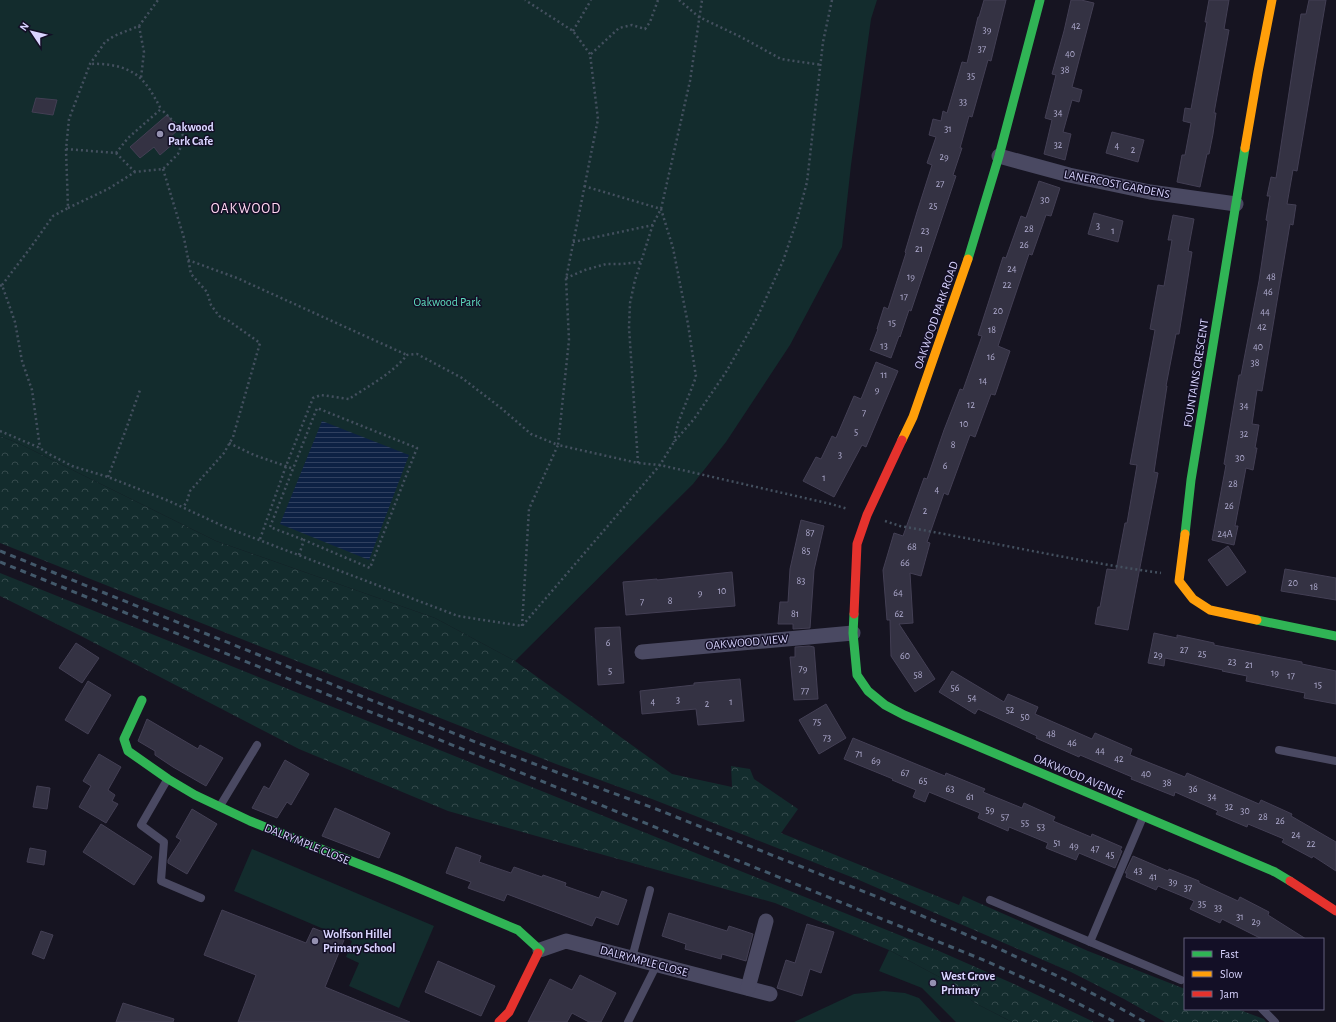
<svg xmlns="http://www.w3.org/2000/svg" width="1336" height="1022" font-family="'Alegreya Sans',sans-serif">
	<style>
		.forest { fill: url(#forest-crowns) }
		.park { fill: #132c2d }
		.water { fill: url(#water-rules) }
		.building { fill: #343243; stroke: #433f54 }
		.lines { fill: none; stroke-linecap: round; stroke-linejoin: round }
		.path { stroke: #44505f; stroke-width: 2.5; stroke-dasharray: 2 3; stroke-linecap: butt }
		.lane { stroke: #4a4962; stroke-width: 8 }
		.street { stroke: #4a4962; stroke-width: 15 }
		.fast { stroke: #30b455; stroke-width: 9 }
		.slow { stroke: #ff9f0a; stroke-width: 9 }
		.jam { stroke: #e5322d; stroke-width: 9 }
		.rail { stroke: #43596b; stroke-width: 3; stroke-dasharray: 6 5; stroke-linecap: butt }
		.poi-dot { fill: #9591b1; stroke: #130f26; stroke-width: 1.5 }
		.labels { text-anchor: middle; stroke-width: 3; stroke-linejoin: round; paint-order: stroke }
		.number-label { font-size: 10px; fill: #b0acd0 }
		.poi-label { font-size: 12px; font-weight: bold; fill: #d9d4ff; stroke: #130f26; text-anchor: start }
		.street-label { font-size: 12px; fill: #d9d4ff; stroke: #130f26 }
		.park-label { font-size: 12px; fill: #5fe0c0; stroke: #130f26 }
		.quarter-label { font-size: 14px; letter-spacing: 1px; fill: #ffd6f0; stroke: #130f26 }
	</style>
	<defs>
		<pattern id="forest-crowns" width="20" height="18" patternUnits="userSpaceOnUse"><rect width="20" height="18" fill="#132c2d"/><path d="M2 6a3 3 0 1 1 6 0M12 15a3 3 0 1 1 6 0" fill="none" stroke="#354a4c"/></pattern>
		<pattern id="water-rules" width="6" height="5" patternUnits="userSpaceOnUse"><rect width="6" height="5" fill="#0d2144"/><path d="M0 2.5h6" fill="none" stroke="#304060"/></pattern>
	</defs>
	<rect width="100%" height="100%" fill="#161421"/>
	<g class="forest">
		<polygon points="0,436 18,443 216,541 435,618 515,661 672,774 732,787 731,766 750,769 754,779 798,809 781,833 959,905 963,896 1088,951 1185,989 1185,1009 1237,1009 1264,1019 1266,1022 1165,1022 1124,999 1071,972 859,880 652,799 556,764 0,543"/>
		<polygon points="0,573 939,951 1014,984 1094,1022 1012,1022 975,1003 943,979 889,950 775,903 448,811 299,749 81,636 0,596"/>
	</g>
	<g class="park">
		<polygon points="0,0 877,0 871,19 851,165 842,247 790,345 726,442 693,484 515,661 435,618 216,541 18,443 0,436"/>
		<polygon points="252,849 434,926 399,1008 349,986 359,963 346,957 352,941 234,891"/>
		<polygon points="889,950 943,979 975,1003 1012,1022 956,1022 922,988 879,971"/>
		<polygon points="884,991 905,993 919,998 941,1022 794,1022 854,994"/>
	</g>
	<polygon class="water" points="322,421 409,455 369,560 280,524"/>
	<g class="building">
		<polygon points="984,0 1006,0 991,61 988,60 972,117 969,116 960,148 962,148 953,175 956,176 911,311 909,310 900,337 899,336 891,358 870,350 878,329 877,329 884,307 888,309 906,253 905,252 917,212 932,165 927,163 936,137 929,135 933,119 941,121 943,111 947,113 962,62 967,63 978,17 979,17"/>
		<polygon points="1071,0 1081,0 1094,3 1072,87 1082,90 1079,102 1072,100 1063,132 1071,134 1065,160 1044,154 1052,120 1045,118 1056,75 1052,74 1064,31"/>
		<polygon points="1209,0 1229,0 1224,29 1229,30 1214,113 1216,113 1213,134 1209,154 1207,154 1200,187 1177,182 1182,155 1185,155 1191,123 1183,121 1185,108 1191,109 1207,22 1205,22"/>
		<polygon points="1309,0 1326,0 1297,171 1293,170 1287,204 1296,205 1293,225 1290,224 1262,391 1257,390 1252,424 1259,425 1255,448 1257,448 1253,470 1246,468 1235,526 1238,526 1234,545 1212,540 1226,465 1224,464 1239,375 1241,375 1259,281 1268,221 1266,220 1270,196 1267,196 1271,177 1276,178 1301,14 1306,14"/>
		<polygon points="36,98 57,100 53,115 32,112"/>
		<polygon points="167,115 179,129 169,138 174,143 160,155 154,147 140,158 130,147"/>
		<polygon points="1112,132 1144,140 1138,162 1106,153"/>
		<polygon points="1039,181 1060,188 1051,216 1046,215 1032,255 1029,254 998,346 1010,351 995,395 991,394 975,437 970,435 948,495 944,493 927,542 930,543 921,576 910,573 913,623 899,624 935,679 915,692 891,656 890,620 887,620 883,570 894,533 903,536 924,478 927,479 944,430 960,389 963,390 982,336 978,335 1003,257 1006,258 1021,216 1026,218"/>
		<polygon points="1094,213 1123,221 1118,242 1088,234"/>
		<polygon points="1173,215 1194,219 1188,251 1192,252 1179,334 1176,334 1166,386 1167,386 1154,472 1158,473 1128,630 1095,624 1098,607 1100,607 1107,569 1116,570 1125,523 1127,523 1137,465 1130,464 1155,330 1150,329 1158,285 1164,286 1172,240 1168,240"/>
		<polygon points="876,362 898,371 866,447 862,445 834,497 803,481 816,457 821,459 832,436 836,438 854,396 861,399"/>
		<polygon points="801,520 824,526 814,570 810,628 793,629 793,624 778,624 780,602 788,602 790,569"/>
		<polygon points="1228,546 1246,572 1227,586 1208,560"/>
		<polygon points="1285,569 1336,578 1336,600 1281,591"/>
		<polygon points="732,572 735,606 626,615 623,582 657,579 657,580"/>
		<polygon points="620,627 624,683 598,685 595,628"/>
		<polygon points="1154,633 1177,638 1177,635 1214,643 1214,645 1302,662 1302,664 1336,671 1336,704 1304,698 1305,693 1246,681 1247,676 1222,671 1223,670 1165,658 1164,666 1148,663"/>
		<polygon points="76,643 99,658 82,683 59,668"/>
		<polygon points="809,646 814,647 818,699 794,700 790,657 795,657 795,647"/>
		<polygon points="952,671 1004,702 1008,694 1038,707 1035,714 1092,739 1095,733 1132,749 1130,755 1185,777 1187,773 1259,804 1261,800 1292,814 1291,816 1336,842 1336,871 1313,856 1312,858 1282,842 1284,839 1248,824 1247,827 1216,814 1218,811 1175,792 1174,796 1131,779 1132,777 1080,755 1079,757 1036,738 1037,736 978,709 975,714 939,692"/>
		<polygon points="740,679 744,721 698,725 696,709 642,714 640,691 694,685 694,683"/>
		<polygon points="88,681 111,695 88,734 65,720"/>
		<polygon points="826,704 846,738 819,754 799,720"/>
		<polygon points="147,719 198,749 200,745 223,758 206,786 173,767 155,755 155,751 138,741"/>
		<polygon points="853,738 945,776 946,773 985,789 983,792 1022,808 1024,803 1055,817 1053,821 1091,837 1092,834 1122,847 1120,850 1122,851 1115,868 1079,853 1076,860 1046,848 1048,843 1009,827 1008,831 978,818 980,813 929,792 925,802 913,797 916,790 892,780 893,779 844,759"/>
		<polygon points="99,754 121,767 108,790 115,795 112,801 118,804 106,823 79,807 91,786 83,781"/>
		<polygon points="285,760 309,774 291,805 287,802 277,818 252,808 264,786 269,789"/>
		<polygon points="37,786 50,788 47,809 33,807"/>
		<polygon points="335,808 390,833 379,858 322,836"/>
		<polygon points="192,809 217,824 187,874 168,863 168,860 181,840 176,837"/>
		<polygon points="101,824 152,857 134,885 83,852"/>
		<polygon points="456,847 481,856 479,862 511,873 514,867 542,877 543,875 566,883 565,886 599,898 602,891 627,900 618,925 596,917 592,926 507,894 504,901 468,888 471,882 446,873"/>
		<polygon points="30,848 46,851 44,865 27,862"/>
		<polygon points="1133,856 1168,871 1169,869 1199,881 1199,883 1238,901 1240,897 1269,912 1268,915 1306,939 1262,939 1222,919 1220,923 1190,909 1194,901 1158,886 1156,890 1126,877 1127,873 1125,873"/>
		<polygon points="222,910 306,943 313,928 344,940 325,987 410,1022 238,1022 256,975 204,955"/>
		<polygon points="669,913 727,931 729,926 753,934 746,961 722,954 721,959 685,949 686,944 662,936"/>
		<polygon points="807,924 834,932 821,973 810,969 802,996 777,988 786,960 795,963"/>
		<polygon points="41,931 53,935 44,959 32,954"/>
		<polygon points="438,961 495,986 481,1016 425,992"/>
		<polygon points="580,975 616,993 601,1022 589,1022 572,1013 567,1022 528,1022 550,979 572,990"/>
		<polygon points="123,1003 174,1019 173,1022 116,1022"/>
	</g>
	<g class="lines">
		<g class="path">
			<polyline points="679,0 699,17 741,37 781,59 822,65"/>
			<polyline points="139,26 144,52 141,78"/>
			<polyline points="573,31 591,0"/>
			<polyline points="591,54 619,28 632,25 645,29 650,22 658,0"/>
			<path d="M66,149L116,153L128,138L161,109C156,100 151,90 144,82C132,67 109,63 90,64"/>
			<polyline points="116,153 135,172"/>
			<polyline points="163,169 184,238 191,274 207,292 211,305 219,316 229,321 260,343 233,437 224,453 190,491 187,501 183,508"/>
			<polyline points="584,186 661,209 673,248 688,324 696,377 678,423 674,442"/>
			<path d="M68,208L108,189L135,172L163,169L178,154L184,138C179,126 170,118 161,109"/>
			<polyline points="573,242 653,225"/>
			<polyline points="188,260 237,278 407,355"/>
			<polyline points="566,278 585,270 606,264 622,264 641,262"/>
			<polyline points="2,285 31,247 53,216 68,208 66,149 69,119 90,64 105,42 114,36 139,26 158,0"/>
			<polyline points="0,286 2,285 15,322 22,361 32,390 40,448"/>
			<polyline points="0,431 40,448 47,453 72,466 108,477 169,501 225,527 458,616 522,626 660,465 674,442 694,419 726,372 757,318 783,261 797,220 807,182 823,42 832,0"/>
			<polyline points="229,443 254,455 294,469"/>
			<polyline points="638,463 629,327 630,303 635,280 641,262 653,224 661,209 664,196 690,81 702,0"/>
			<polyline points="108,477 125,432 140,390"/>
			<path d="M885,521L900,526C987,541 1074,561 1161,573"/>
			<path d="M260,539L286,466L313,398L321,395L349,399C367,387 393,373 407,355L417,354L462,378L501,408L531,434L558,445L569,340L566,279L598,119L590,54L573,31L525,0"/>
			<polyline points="299,555 304,540 370,568 417,448 317,408 270,527 304,540"/>
			<polyline points="522,626 529,509 558,445 638,463 660,465 831,504 848,509"/>
		</g>
		<g class="lane">
			<polyline points="1279,750 1336,761"/>
			<polyline points="167,780 141,825 164,842 161,881 201,898"/>
			<polyline points="220,806 257,745"/>
			<polyline points="990,900 1181,980"/>
			<polyline points="1090,942 1143,817"/>
			<polyline points="632,958 650,890"/>
			<polyline points="1262,1009 1275,1022"/>
			<polyline points="628,1022 657,964"/>
		</g>
		<g class="street">
			<polyline points="999,156 1069,175 1150,192 1236,204"/>
			<polyline points="642,652 853,633"/>
			<polyline points="540,950 566,941 770,994"/>
			<polyline points="748,988 766,921"/>
		</g>
		<g class="fast">
			<polyline points="968,259 999,156 1040,0"/>
			<polyline points="1185,534 1191,480 1245,148"/>
			<polyline points="854,614 853,633 857,675 868,691 885,705 904,715 1275,872 1290,881"/>
			<polyline points="1257,620 1336,636"/>
			<polyline points="142,700 124,739 128,751 168,779 195,795 250,821 397,879 518,930 540,950 538,953"/>
		</g>
		<g class="slow">
			<polyline points="1245,148 1258,72 1272,0"/>
			<polyline points="902,440 913,417 968,259"/>
			<polyline points="1185,534 1179,581 1193,599 1210,610 1257,620"/>
		</g>
		<g class="jam">
			<polyline points="854,614 857,544 867,515 902,440"/>
			<polyline points="1290,881 1336,911"/>
			<polyline points="499,1022 509,1012 538,953"/>
		</g>
		<g class="rail">
			<polyline points="0,551 478,743 656,809 880,898 993,946 1066,980 1109,1002 1145,1022"/>
			<polyline points="0,562 986,961 1055,992 1115,1022"/>
		</g>
	</g>
	<g class="poi-dot">
		<circle cx="160" cy="134" r="4"/>
		<circle cx="315" cy="941" r="4"/>
		<circle cx="933" cy="983" r="4"/>
	</g>
	<g class="labels">
		<g class="number-label">
			<text x="1076" y="29">42</text>
			<text x="987" y="33">39</text>
			<text x="982" y="52">37</text>
			<text x="1070" y="57">40</text>
			<text x="1065" y="73">38</text>
			<text x="971" y="79">35</text>
			<text x="963" y="105">33</text>
			<text x="1058" y="116">34</text>
			<text x="948" y="132">31</text>
			<text x="1058" y="148">32</text>
			<text x="1117" y="149">4</text>
			<text x="1133" y="153">2</text>
			<text x="944" y="160">29</text>
			<text x="940" y="187">27</text>
			<text x="1045" y="203">30</text>
			<text x="933" y="209">25</text>
			<text x="1098" y="229">3</text>
			<text x="1029" y="232">28</text>
			<text x="925" y="234">23</text>
			<text x="1113" y="234">1</text>
			<text x="1024" y="248">26</text>
			<text x="919" y="252">21</text>
			<text x="1012" y="272">24</text>
			<text x="911" y="280">19</text>
			<text x="1271" y="280">48</text>
			<text x="1007" y="288">22</text>
			<text x="1268" y="295">46</text>
			<text x="904" y="300">17</text>
			<text x="998" y="314">20</text>
			<text x="1265" y="315">44</text>
			<text x="892" y="326">15</text>
			<text x="1262" y="330">42</text>
			<text x="992" y="333">18</text>
			<text x="884" y="349">13</text>
			<text x="1258" y="350">40</text>
			<text x="991" y="360">16</text>
			<text x="1255" y="366">38</text>
			<text x="884" y="378">11</text>
			<text x="983" y="384">14</text>
			<text x="877" y="393">9</text>
			<text x="971" y="408">12</text>
			<text x="1244" y="409">34</text>
			<text x="864" y="416">7</text>
			<text x="964" y="427">10</text>
			<text x="856" y="435">5</text>
			<text x="1244" y="437">32</text>
			<text x="953" y="448">8</text>
			<text x="840" y="458">3</text>
			<text x="1240" y="461">30</text>
			<text x="945" y="469">6</text>
			<text x="824" y="481">1</text>
			<text x="1233" y="487">28</text>
			<text x="937" y="493">4</text>
			<text x="1229" y="509">26</text>
			<text x="925" y="514">2</text>
			<text x="810" y="536">87</text>
			<text x="1225" y="537">24A</text>
			<text x="912" y="550">68</text>
			<text x="806" y="554">85</text>
			<text x="905" y="566">66</text>
			<text x="801" y="584">83</text>
			<text x="1293" y="586">20</text>
			<text x="1314" y="590">18</text>
			<text x="722" y="594">10</text>
			<text x="700" y="596">9</text>
			<text x="898" y="596">64</text>
			<text x="670" y="604">8</text>
			<text x="642" y="605">7</text>
			<text x="795" y="617">81</text>
			<text x="899" y="617">62</text>
			<text x="608" y="646">6</text>
			<text x="1184" y="653">27</text>
			<text x="1202" y="657">25</text>
			<text x="1158" y="658">29</text>
			<text x="905" y="659">60</text>
			<text x="1232" y="665">23</text>
			<text x="1249" y="668">21</text>
			<text x="803" y="672">79</text>
			<text x="610" y="674">5</text>
			<text x="1275" y="676">19</text>
			<text x="918" y="678">58</text>
			<text x="1291" y="679">17</text>
			<text x="1318" y="688">15</text>
			<text x="955" y="691">56</text>
			<text x="805" y="694">77</text>
			<text x="972" y="701">54</text>
			<text x="678" y="703">3</text>
			<text x="653" y="705">4</text>
			<text x="731" y="705">1</text>
			<text x="707" y="707">2</text>
			<text x="1010" y="713">52</text>
			<text x="1025" y="720">50</text>
			<text x="817" y="725">75</text>
			<text x="1051" y="737">48</text>
			<text x="827" y="741">73</text>
			<text x="1072" y="746">46</text>
			<text x="1100" y="754">44</text>
			<text x="859" y="757">71</text>
			<text x="1119" y="762">42</text>
			<text x="876" y="764">69</text>
			<text x="905" y="776">67</text>
			<text x="1146" y="777">40</text>
			<text x="923" y="784">65</text>
			<text x="1167" y="786">38</text>
			<text x="950" y="792">63</text>
			<text x="1193" y="792">36</text>
			<text x="970" y="800">61</text>
			<text x="1212" y="800">34</text>
			<text x="1229" y="810">32</text>
			<text x="990" y="813">59</text>
			<text x="1245" y="814">30</text>
			<text x="1005" y="820">57</text>
			<text x="1263" y="820">28</text>
			<text x="1280" y="824">26</text>
			<text x="1025" y="826">55</text>
			<text x="1041" y="830">53</text>
			<text x="1296" y="838">24</text>
			<text x="1057" y="846">51</text>
			<text x="1311" y="847">22</text>
			<text x="1074" y="849">49</text>
			<text x="1095" y="852">47</text>
			<text x="1110" y="858">45</text>
			<text x="1138" y="874">43</text>
			<text x="1153" y="880">41</text>
			<text x="1173" y="885">39</text>
			<text x="1188" y="891">37</text>
			<text x="1202" y="907">35</text>
			<text x="1218" y="911">33</text>
			<text x="1240" y="920">31</text>
			<text x="1256" y="925">29</text>
		</g>
		<g class="poi-label">
			<text x="168" y="131">Oakwood<tspan x="168" dy="14">Park Cafe</tspan></text>
			<text x="323" y="938">Wolfson Hillel<tspan x="323" dy="14">Primary School</tspan></text>
			<text x="941" y="980">West Grove<tspan x="941" dy="14">Primary</tspan></text>
		</g>
		<g class="street-label">
			<text transform="translate(1117 184) rotate(11)" y="4">LANERCOST GARDENS</text>
			<text transform="translate(936 315) rotate(-71)" y="4">OAKWOOD PARK ROAD</text>
			<text transform="translate(1196 373) rotate(-81)" y="4">FOUNTAINS CRESCENT</text>
			<text transform="translate(747 642) rotate(-5)" y="4">OAKWOOD VIEW</text>
			<text transform="translate(1079 776) rotate(23)" y="4">OAKWOOD AVENUE</text>
			<text transform="translate(307 844) rotate(22)" y="4">DALRYMPLE CLOSE</text>
			<text transform="translate(644 961) rotate(15)" y="4">DALRYMPLE CLOSE</text>
		</g>
		<g class="park-label">
			<text x="447" y="306">Oakwood Park</text>
		</g>
		<g class="quarter-label">
			<text x="246" y="213">OAKWOOD</text>
		</g>
	</g>
	<rect x="1184" y="938" width="140" height="72" fill="#130f26" stroke="#625e7d"/>
	<rect x="1192" y="951" width="20" height="6" fill="#30b455" stroke="#625e7d"/>
	<text x="1220" y="958" font-size="12" fill="#d9d4ff">Fast</text>
	<rect x="1192" y="971" width="20" height="6" fill="#ff9f0a" stroke="#625e7d"/>
	<text x="1220" y="978" font-size="12" fill="#d9d4ff">Slow</text>
	<rect x="1192" y="991" width="20" height="6" fill="#e5322d" stroke="#625e7d"/>
	<text x="1220" y="998" font-size="12" fill="#d9d4ff">Jam</text>
	<g transform="translate(32 32) rotate(305)" stroke="#130f26" stroke-width="3" paint-order="stroke">
	<path d="M0-3L7 15L0 10L-7 15Z" fill="#d9d4ff"/>
	<text y="-6" font-size="11" font-weight="bold" text-anchor="middle" fill="#d9d4ff">N</text>
	</g>
</svg>
